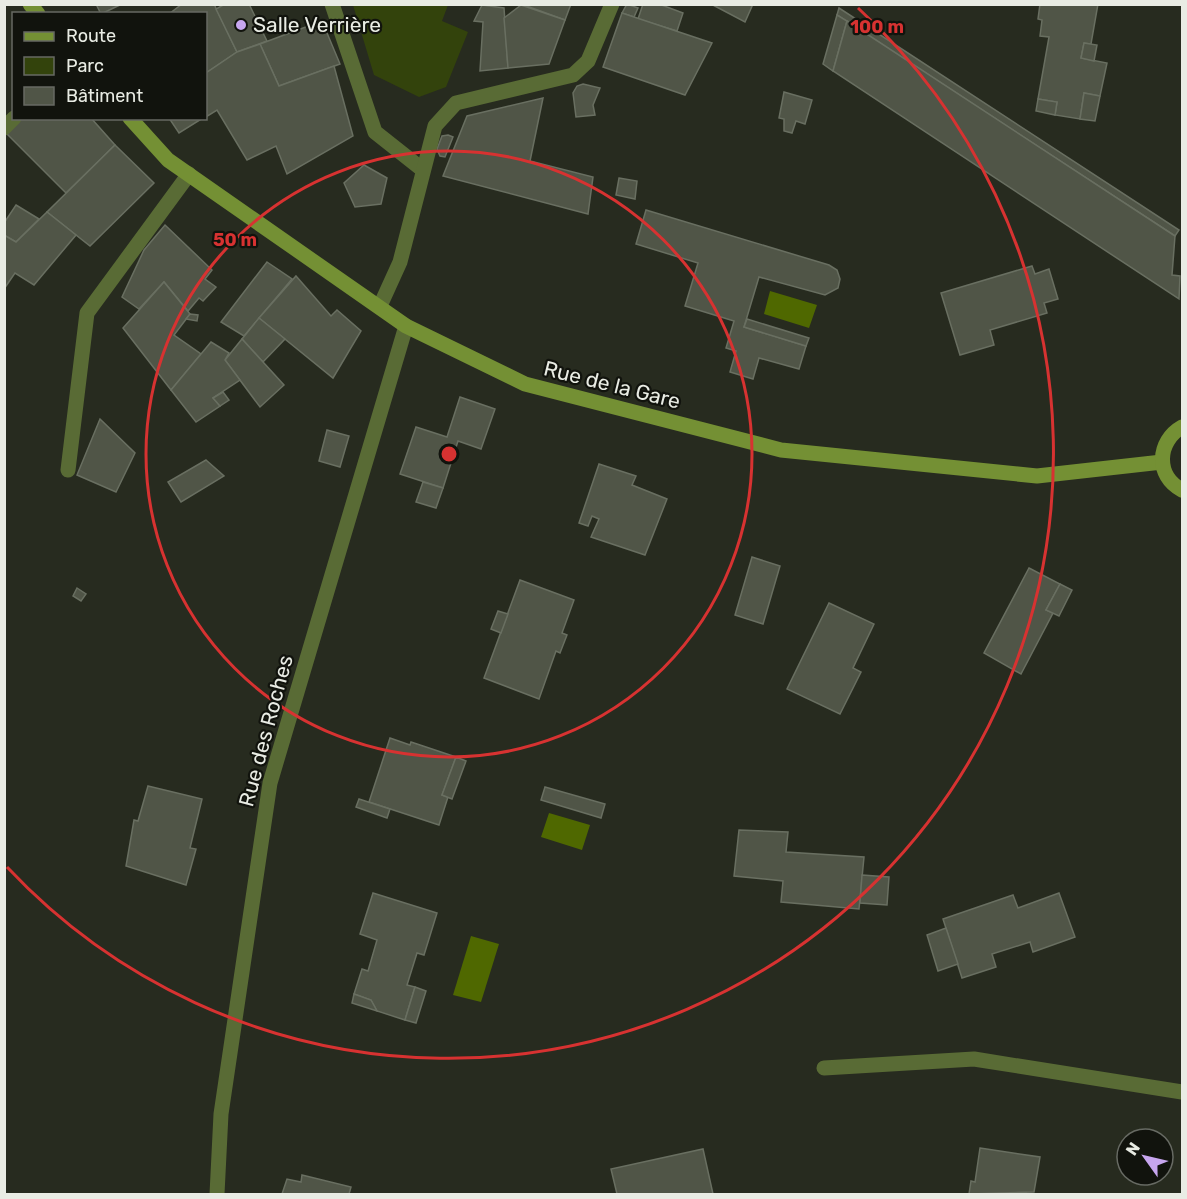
<svg xmlns="http://www.w3.org/2000/svg" width="1187" height="1199" font-family="Rubik,sans-serif">
	<style>
		.green { fill: #33430c }
		.water { fill: #4f6800 }
		.building { fill: #505547; stroke: #696f61; stroke-width: 1.5 }
		.lines { fill: none; stroke-linecap: round; stroke-linejoin: round }
		.street { stroke: #596b35; stroke-width: 15 }
		.secondary { stroke: #749034; stroke-width: 15 }
		.ring { fill: none; stroke: #d73231; stroke-width: 3 }
		.poi-dot { fill: #c7a6ef; stroke: #11130d; stroke-width: 2 }
		.labels { text-anchor: middle; stroke-width: 4.5; stroke-linejoin: round; paint-order: stroke }
		.poi-label { font-size: 21px; fill: #e9ece4; stroke: #11130d; text-anchor: start }
		.street-label { font-size: 21px; fill: #e9ece4; stroke: #11130d }
		.centre { fill: #d73231; stroke: #11130d; stroke-width: 3 }
		.ring-label { font-size: 18px; text-anchor: middle; font-weight: bold; fill: #d73231; stroke: #11130d; stroke-width: 4.5; stroke-linejoin: round; paint-order: stroke }
	</style>
	<rect width="100%" height="100%" fill="#272b1f"/>
	<polygon class="green" points="353,5 448,5 442,21 468,32 446,87 419,97 374,75"/>
	<g class="water">
		<polygon points="770,291 817,305 809,328 764,314"/>
		<polygon points="549,813 590,825 582,850 541,837"/>
		<polygon points="471,936 499,944 481,1002 453,995"/>
	</g>
	<g class="building">
		<polygon points="96,4 122,4 101,14"/>
		<polygon points="182,4 214,4 237,52 206,73 206,14 169,14"/>
		<polygon points="225,4 249,4 267,41 237,52 216,9"/>
		<polygon points="521,4 571,4 565,20"/>
		<polygon points="627,4 638,8 634,17 622,13"/>
		<polygon points="643,4 659,4 683,13 677,31 638,19"/>
		<polygon points="711,4 753,4 745,22"/>
		<polygon points="1040,4 1098,4 1091,44 1084,43 1081,58 1107,63 1100,96 1084,93 1080,119 1055,115 1057,102 1038,99 1049,37 1040,36 1042,20 1038,19"/>
		<polygon points="482,5 504,8 508,68 480,71 483,22 474,21"/>
		<polygon points="521,5 565,20 549,64 508,68 504,18"/>
		<polygon points="839,8 1179,230 1175,236 837,15"/>
		<polygon points="622,13 712,43 685,95 603,67"/>
		<polygon points="837,15 847,21 833,71 823,64"/>
		<polygon points="322,21 340,64 279,86 260,44"/>
		<polygon points="847,21 1175,236 1172,275 1180,276 1179,299 833,71"/>
		<polygon points="1084,43 1097,45 1094,61 1081,58"/>
		<polygon points="260,44 279,86 334,66 353,136 287,174 276,146 247,160 217,110 206,117 206,73 237,52"/>
		<polygon points="583,84 600,88 593,105 595,115 576,117 573,93 577,86"/>
		<polygon points="784,92 812,100 805,124 796,121 792,133 784,131 784,119 779,118"/>
		<polygon points="1084,93 1100,96 1095,121 1080,119"/>
		<polygon points="543,98 530,161 593,177 588,214 443,176 467,116"/>
		<polygon points="1038,99 1057,102 1055,115 1036,111"/>
		<polygon points="20,118 91,118 115,145 66,193 7,134"/>
		<polygon points="169,118 203,118 179,133"/>
		<polygon points="448,135 453,137 445,157 440,156 437,149 442,136"/>
		<polygon points="115,145 154,183 90,246 47,212"/>
		<polygon points="364,165 387,178 381,204 355,207 344,183"/>
		<polygon points="619,178 637,181 635,199 616,195"/>
		<polygon points="16,205 39,219 16,242 4,235 4,223"/>
		<polygon points="646,210 829,265 837,270 840,279 838,288 825,295 759,277 744,327 806,346 799,369 759,358 753,379 730,372 736,351 726,348 734,321 685,306 698,263 636,244"/>
		<polygon points="47,212 76,235 34,285 15,273 4,289 4,235 16,242"/>
		<polygon points="165,225 212,270 205,279 216,287 203,301 199,298 188,311 164,282 139,309 122,297 144,250"/>
		<polygon points="267,262 292,279 244,336 221,322"/>
		<polygon points="1032,266 1035,274 1049,269 1058,299 1044,303 1047,313 990,330 994,345 960,355 941,293"/>
		<polygon points="296,276 331,316 337,310 361,331 333,378 259,318"/>
		<polygon points="164,282 190,314 174,335 201,354 171,390 123,328"/>
		<polygon points="190,314 198,315 197,321 186,319"/>
		<polygon points="259,318 285,339 263,362 242,339"/>
		<polygon points="747,319 809,338 806,346 744,327"/>
		<polygon points="242,339 284,385 260,407 225,360"/>
		<polygon points="211,342 229,353 225,360 240,380 213,398 220,406 196,422 171,390"/>
		<polygon points="223,392 229,400 220,406 213,398"/>
		<polygon points="460,397 495,409 481,449 458,441 443,488 400,474 416,427 447,437"/>
		<polygon points="100,419 135,453 116,492 77,475"/>
		<polygon points="327,430 349,436 340,467 319,461"/>
		<polygon points="206,460 224,476 181,502 168,482"/>
		<polygon points="599,464 636,476 632,485 667,499 645,555 591,537 599,519 592,516 588,526 579,523"/>
		<polygon points="423,482 443,488 436,508 416,502"/>
		<polygon points="752,557 780,566 763,624 735,615"/>
		<polygon points="1029,568 1060,584 1046,610 1053,613 1021,674 984,653"/>
		<polygon points="520,580 574,600 562,633 567,635 560,653 556,651 539,699 484,678"/>
		<polygon points="1060,584 1072,590 1059,616 1046,610"/>
		<polygon points="77,588 86,594 81,601 73,596"/>
		<polygon points="829,603 874,624 853,668 861,672 840,714 787,689"/>
		<polygon points="498,611 508,614 501,633 491,629"/>
		<polygon points="390,738 410,745 411,742 456,757 442,795 448,797 439,825 369,802"/>
		<polygon points="456,757 466,761 452,799 442,795"/>
		<polygon points="148,786 202,799 190,848 196,849 186,885 126,866 134,820 138,821"/>
		<polygon points="545,787 605,804 601,818 541,800"/>
		<polygon points="359,799 390,809 387,818 356,807"/>
		<polygon points="739,830 788,832 786,852 864,857 859,909 781,902 783,881 734,876"/>
		<polygon points="862,875 889,877 887,905 860,903"/>
		<polygon points="373,893 437,913 424,955 417,953 407,985 415,987 405,1020 377,1011 371,1000 354,994 362,969 368,971 377,940 360,934"/>
		<polygon points="1059,893 1075,937 1033,952 1030,942 992,954 996,967 962,978 943,919 1013,895 1018,908"/>
		<polygon points="946,928 958,964 938,971 927,935"/>
		<polygon points="415,987 426,991 416,1023 405,1020"/>
		<polygon points="354,994 371,1000 377,1011 352,1003"/>
		<polygon points="980,1148 1040,1157 1034,1192 969,1194 971,1181 975,1182"/>
		<polygon points="703,1149 713,1194 617,1194 611,1169"/>
		<polygon points="302,1175 351,1187 349,1194 282,1194 287,1179 301,1182"/>
	</g>
	<g class="lines">
		<g class="street">
			<polyline points="332,4 375,132 423,170"/>
			<polyline points="4,128 14,118"/>
			<polyline points="380,306 400,262 435,126 456,103 573,75 588,61 612,4"/>
			<polyline points="68,470 87,313 189,174"/>
			<polyline points="824,1068 974,1059 1182,1092"/>
			<polyline points="217,1194 221,1114 270,783 406,326"/>
		</g>
		<g class="secondary">
			<polyline points="30,4 38,14"/>
			<polyline points="130,118 168,160 406,326 525,384 781,450 1037,476 1162,462"/>
			<path d="M1182,427C1157,441 1155,476 1182,490"/>
		</g>
	</g>
	<g class="ring">
		<circle cx="449" cy="454" r="303"/>
		<path d="M858 8A605 605 0 1 1 7 867"/>
	</g>
	<circle class="poi-dot" cx="241" cy="25" r="6"/>
	<g class="labels">
		<g class="poi-label">
			<text x="253" y="32">Salle Verrière</text>
		</g>
		<g class="street-label">
			<text transform="translate(612 385) rotate(14)" y="7">Rue de la Gare</text>
			<text transform="translate(266 731) rotate(-75)" y="7">Rue des Roches</text>
		</g>
	</g>
	<circle cx="449" cy="454" r="9" class="centre"/>
	<g class="ring-label">
		<text x="877" y="33">100 m</text>
		<text x="235" y="246">50 m</text>
	</g>
	<rect width="1187" height="1199" fill="none" stroke="#e9ece4" stroke-width="12"/>
	<rect x="12" y="12" width="195" height="108" fill="#11130d" stroke="#676a63" stroke-width="1.5"/>
	<rect x="24" y="32" width="30" height="9" fill="#749034" stroke="#676a63" stroke-width="1.5"/>
	<text x="66" y="42" font-size="18" fill="#e9ece4">Route</text>
	<rect x="24" y="57" width="30" height="18" fill="#33430c" stroke="#676a63" stroke-width="1.5"/>
	<text x="66" y="72" font-size="18" fill="#e9ece4">Parc</text>
	<rect x="24" y="87" width="30" height="18" fill="#505547" stroke="#676a63" stroke-width="1.5"/>
	<text x="66" y="102" font-size="18" fill="#e9ece4">Bâtiment</text>
	<g transform="translate(1145 1157) rotate(304)"><circle r="28" fill="#11130d" stroke="#676a63" stroke-width="1.5"/>
	<path d="M0-4.5L10 22L0 15L-10 22Z" fill="#c7a6ef"/>
	<text y="-9" font-size="16" font-weight="bold" text-anchor="middle" fill="#e9ece4">N</text>
	</g>
</svg>
